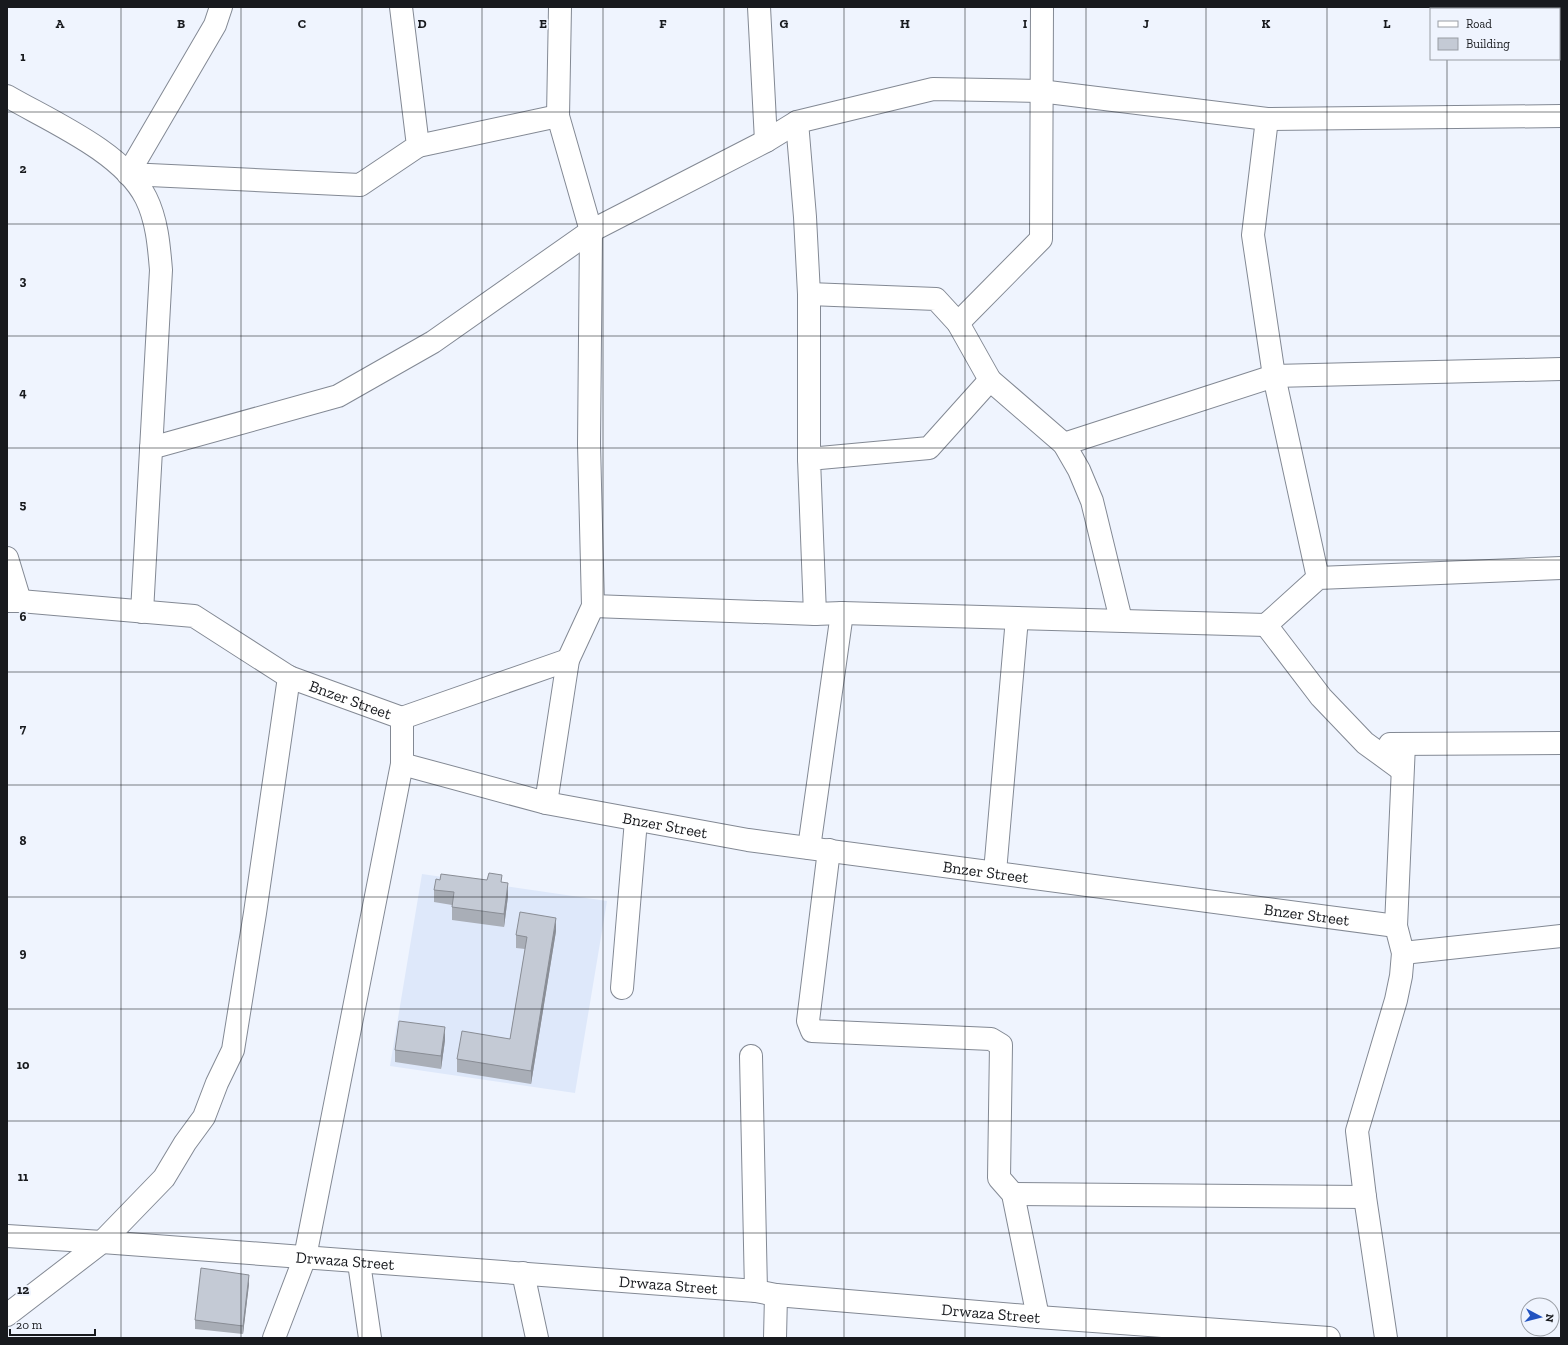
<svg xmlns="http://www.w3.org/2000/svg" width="1568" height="1345" font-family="'Zilla Slab',serif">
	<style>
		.built { fill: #dee8fa }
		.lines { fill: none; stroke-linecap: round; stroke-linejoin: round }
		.minor-casing { stroke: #838994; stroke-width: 24 }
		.minor { stroke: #fff; stroke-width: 22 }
		.wall { fill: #a9aeb7 }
		.shaded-wall { fill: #898d95 }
		.building { fill: #c4cad5; stroke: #898d95 }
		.grid { fill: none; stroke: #181a1e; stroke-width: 1; stroke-opacity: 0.55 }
		.labels { text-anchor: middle; stroke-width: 4; stroke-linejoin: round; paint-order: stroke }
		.street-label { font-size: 16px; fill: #181a1e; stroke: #eff4fe }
		.grid-label { font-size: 13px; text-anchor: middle; font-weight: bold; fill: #181a1e; stroke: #eff4fe; stroke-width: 4; stroke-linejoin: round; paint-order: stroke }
	</style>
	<rect width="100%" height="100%" fill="#eff4fe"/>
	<polygon class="built" points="422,874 607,901 575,1093 390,1066"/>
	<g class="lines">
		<g class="minor-casing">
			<g id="minor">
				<polyline points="221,7 215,25 128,174 360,185 418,146 401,7"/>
				<polyline points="759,7 766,141"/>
				<path d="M7,96C50,121 123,152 146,198C157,220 159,246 161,270L142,612"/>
				<polyline points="1267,119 1253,235 1274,376 1318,578"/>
				<polyline points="797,122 805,217 809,294 809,459"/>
				<polyline points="418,146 558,116"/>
				<polyline points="809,294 936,299 958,323 990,380 1064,444 1079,470 1092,501 1121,620"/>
				<polyline points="958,323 1041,239 1042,7"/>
				<polyline points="1064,444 1274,376 1561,369"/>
				<polyline points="151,448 338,396 433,342 591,231 766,141 797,122 933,89 1040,91 1267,119 1561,116"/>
				<polyline points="7,558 20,601"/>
				<path id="s1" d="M7,601H20L194,616L289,677L402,718V764L546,803L748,840L1396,926"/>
				<polyline points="593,606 815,614 842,613 1266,625 1318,578 1561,568"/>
				<polyline points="815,614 809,459 929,448 990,380"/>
				<polyline points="1266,625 1321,697 1365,743 1402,770"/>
				<polyline points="402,718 568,660"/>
				<polyline points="1390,744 1561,743"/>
				<polyline points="546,803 568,660 593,606 589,444 591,231 558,116 560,7"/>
				<polyline points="809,848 842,613"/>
				<polyline points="829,850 808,1021 812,1031 991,1039 1001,1045 999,1178 1013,1194 1038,1317"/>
				<polyline points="995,872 1017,618"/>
				<polyline points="1403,953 1561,936"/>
				<polyline points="622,988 636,820"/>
				<polyline points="751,1056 756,1291"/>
				<polyline points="1013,1194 1365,1197"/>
				<path id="s2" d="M7,1236L102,1242L756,1291L776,1295L1038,1317L1329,1338"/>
				<polyline points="359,1263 370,1338"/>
				<polyline points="523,1273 537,1338"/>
				<polyline points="7,1315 102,1242 164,1178 185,1143 204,1117 217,1083 233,1050 255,913 289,677"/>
				<polyline points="274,1338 305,1257 402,764"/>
				<polyline points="775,1338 776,1295"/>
				<polyline points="1386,1338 1365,1197 1357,1131 1396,1000 1401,976 1403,953 1396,926 1404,744"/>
			</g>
		</g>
		<use href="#minor" class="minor"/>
	</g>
	<g class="wall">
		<polygon points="440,880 508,896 504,927 452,920 452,905 434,902 434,890"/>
		<polygon points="556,931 531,1084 457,1072 457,1059 510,1039 525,949 516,948 516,935"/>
		<polygon points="445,1040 441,1069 395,1062 395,1050"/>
		<polygon points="249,1284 243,1334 195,1329 195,1320"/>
	</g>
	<g class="shaded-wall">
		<polygon points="508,883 508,896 504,927 504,914"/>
		<polygon points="556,918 556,931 531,1084 531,1071"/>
		<polygon points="445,1027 445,1040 441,1069 441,1056"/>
		<polygon points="249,1275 249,1284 243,1334 243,1326"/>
	</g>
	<g class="building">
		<polygon points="489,873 502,875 501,882 508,883 504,914 452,907 454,892 434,890 436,879 440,880 441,874 487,880"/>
		<polygon points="520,912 556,918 531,1071 457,1059 462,1031 510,1039 527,937 516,935"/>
		<polygon points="399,1021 445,1027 441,1056 395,1050"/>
		<polygon points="201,1268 249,1275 243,1326 195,1320"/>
	</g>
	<path class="grid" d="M121,7V1338M241,7V1338M362,7V1338M482,7V1338M603,7V1338M724,7V1338M844,7V1338M965,7V1338M1086,7V1338M1206,7V1338M1327,7V1338M1447,7V9M1447,59V1338M7,112H1561M7,224H1561M7,336H1561M7,448H1561M7,560H1561M7,672H1561M7,785H1561M7,897H1561M7,1009H1561M7,1121H1561M7,1233H1561"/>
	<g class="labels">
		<g class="street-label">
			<text dy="6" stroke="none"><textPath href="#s1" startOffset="366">Bnzer Street</textPath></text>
			<text dy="6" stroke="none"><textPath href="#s1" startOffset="737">Bnzer Street</textPath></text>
			<text dy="6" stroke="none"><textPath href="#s1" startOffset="1061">Bnzer Street</textPath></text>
			<text dy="6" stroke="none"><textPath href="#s1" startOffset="1385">Bnzer Street</textPath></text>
			<text dy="6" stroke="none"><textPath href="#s2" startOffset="339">Drwaza Street</textPath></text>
			<text dy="6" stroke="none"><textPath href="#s2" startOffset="663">Drwaza Street</textPath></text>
			<text dy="6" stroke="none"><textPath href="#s2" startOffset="987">Drwaza Street</textPath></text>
		</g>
	</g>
	<g class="grid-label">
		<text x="60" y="28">A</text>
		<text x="181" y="28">B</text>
		<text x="302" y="28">C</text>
		<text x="422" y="28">D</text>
		<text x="543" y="28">E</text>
		<text x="663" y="28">F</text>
		<text x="784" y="28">G</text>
		<text x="905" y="28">H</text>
		<text x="1025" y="28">I</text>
		<text x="1146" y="28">J</text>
		<text x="1266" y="28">K</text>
		<text x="1387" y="28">L</text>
		<text x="23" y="61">1</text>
		<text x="23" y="173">2</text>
		<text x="23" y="285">3</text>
		<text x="23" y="397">4</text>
		<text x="23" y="509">5</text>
		<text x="23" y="621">6</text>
		<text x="23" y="733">7</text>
		<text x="23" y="845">8</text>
		<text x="23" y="957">9</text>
		<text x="23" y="1069">10</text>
		<text x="23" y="1181">11</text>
		<text x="23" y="1294">12</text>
	</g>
	<rect width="1568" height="1345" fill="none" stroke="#181a1e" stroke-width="16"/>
	<rect x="1430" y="8" width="130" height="52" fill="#eff4fe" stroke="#999da4"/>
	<rect x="1438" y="21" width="20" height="6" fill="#ffffff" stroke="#999da4"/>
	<text x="1466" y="28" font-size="12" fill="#181a1e">Road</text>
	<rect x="1438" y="38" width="20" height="12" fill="#c4cad5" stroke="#999da4"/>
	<text x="1466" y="48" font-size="12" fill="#181a1e">Building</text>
	<g transform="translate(1540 1317) rotate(97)"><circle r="19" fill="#eff4fe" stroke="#999da4"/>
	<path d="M0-3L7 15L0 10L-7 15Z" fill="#2152c0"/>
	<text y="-6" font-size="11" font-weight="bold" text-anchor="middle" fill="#181a1e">N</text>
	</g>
	<path d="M10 1329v6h85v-6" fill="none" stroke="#181a1e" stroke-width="2"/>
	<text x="16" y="1329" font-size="12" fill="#181a1e" stroke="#eff4fe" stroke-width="3" paint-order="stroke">20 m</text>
</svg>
